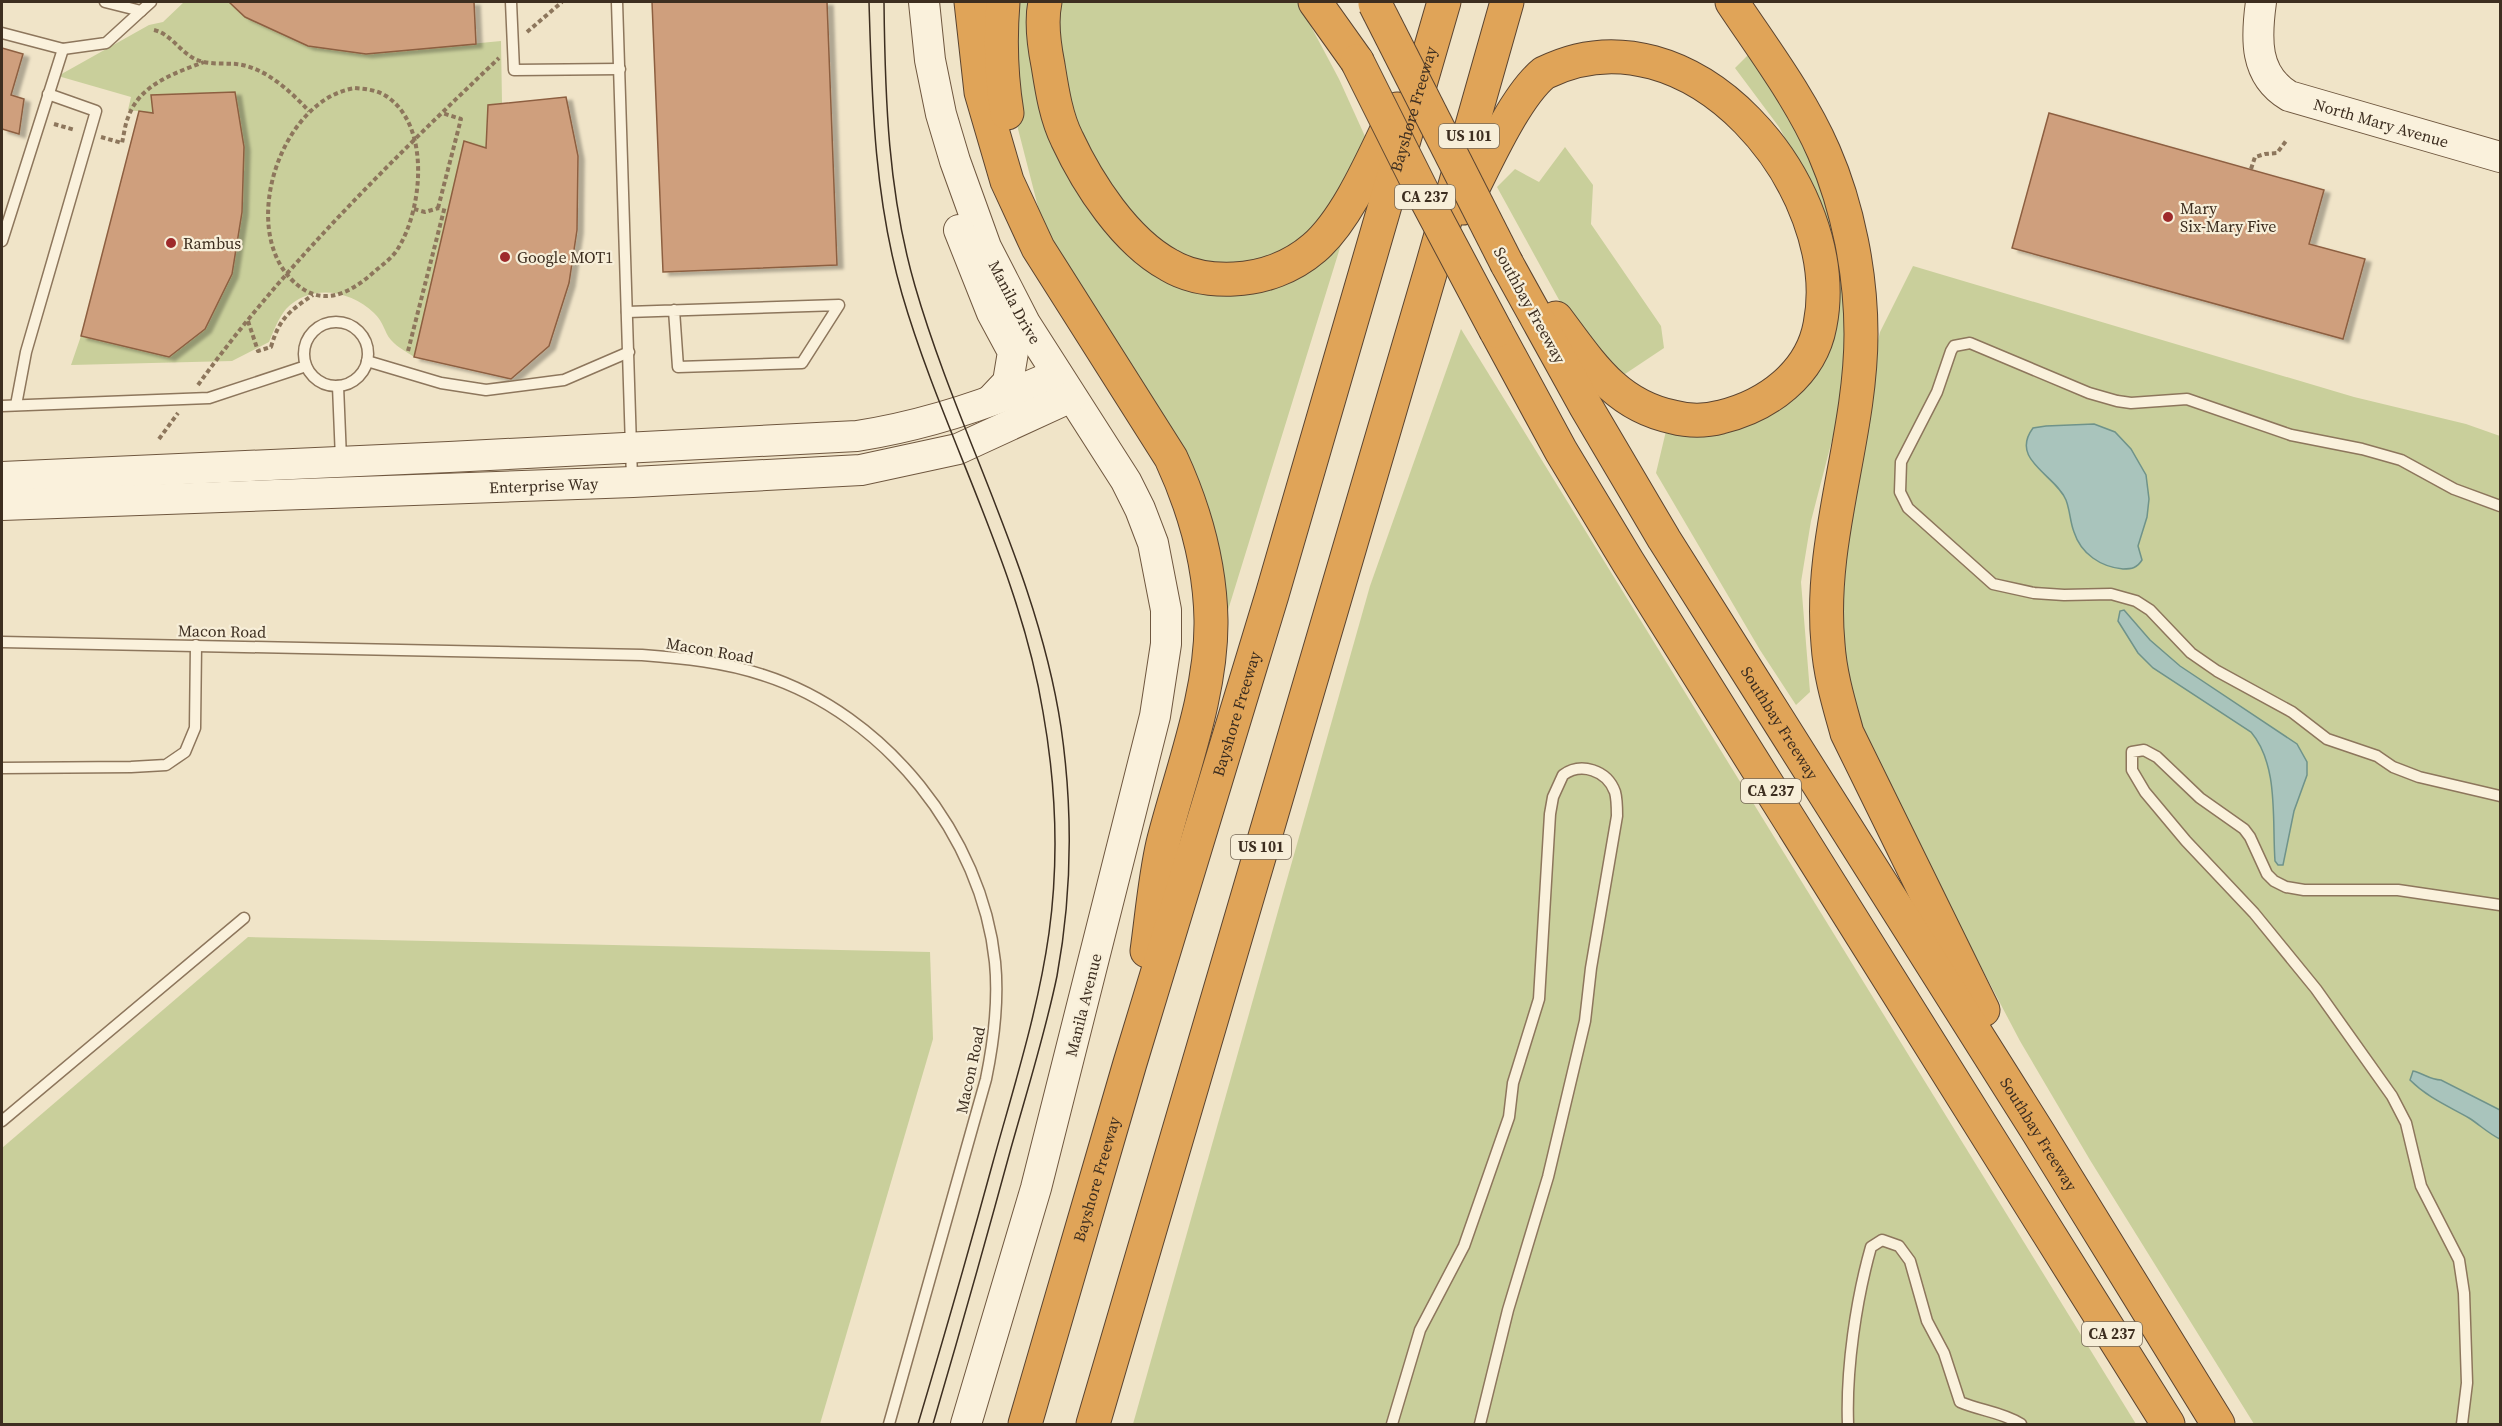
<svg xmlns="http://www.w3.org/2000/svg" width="2502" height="1426" font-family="'Source Serif 4',serif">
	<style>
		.green { fill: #c9cf9b }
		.water { fill: #a9c4bc; stroke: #6f938a; stroke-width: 1.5 }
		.building { fill: #cf9f7d; stroke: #8d5f41; stroke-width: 1.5; filter: url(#shadow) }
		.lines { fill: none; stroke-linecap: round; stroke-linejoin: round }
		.lane-casing { stroke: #8d765c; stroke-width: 13 }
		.secondary-casing { stroke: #6f573f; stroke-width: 32 }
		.highway-casing { stroke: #5b4430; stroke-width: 35 }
		.path { stroke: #8d765c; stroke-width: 4; stroke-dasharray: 4.5 3; stroke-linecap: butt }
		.lane { stroke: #faf1dc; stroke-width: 10 }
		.secondary { stroke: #faf1dc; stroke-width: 30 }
		.highway { stroke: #e0a458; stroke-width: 33 }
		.tram { stroke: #3d2e20; stroke-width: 1.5 }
		.highway-bridge-casing { stroke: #5b4430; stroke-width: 35; stroke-linecap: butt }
		.highway-bridge { stroke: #e0a458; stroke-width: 33 }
		.poi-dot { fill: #9e2a2b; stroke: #f7eed8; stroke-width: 2 }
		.labels { text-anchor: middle; stroke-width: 4.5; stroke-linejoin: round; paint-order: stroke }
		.shield { fill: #f7eed8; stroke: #756857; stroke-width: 1.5 }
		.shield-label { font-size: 15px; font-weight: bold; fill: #3d2e20 }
		.street-label { font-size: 16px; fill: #3d2e20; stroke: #f7eed8 }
		.poi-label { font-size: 16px; fill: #3d2e20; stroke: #f7eed8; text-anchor: start }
	</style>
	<defs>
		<filter id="shadow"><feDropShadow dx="6" dy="3.5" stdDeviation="1.5" flood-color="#0004"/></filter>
	</defs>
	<rect width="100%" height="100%" fill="#f0e4c8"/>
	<g class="green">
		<path d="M184,2H229L245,17L366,54L501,41L502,103L488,105L486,148L464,142L414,357C407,352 397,347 391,340C384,332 384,322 374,313C351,290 310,283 286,309C278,319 274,330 269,342L232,361L71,365L81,336L169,357L153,113L128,110L131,97L58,76L149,25L163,22Z"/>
		<polygon points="1011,2 1035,2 1056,143 1189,286 1343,238 1216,649 1213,555 1045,234 1017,125"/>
		<polygon points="1054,2 1298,2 1339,79 1368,143 1349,186 1287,255 1218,270 1147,238 1073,135"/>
		<polygon points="1752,51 1814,156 1848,277 1845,390 1811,521 1801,582 1810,692 1796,705 1760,650 1656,473 1666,431 1750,423 1794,400 1824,351 1814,191 1779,127 1735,68"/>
		<polygon points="1565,147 1593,185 1591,224 1661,326 1664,348 1619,378 1580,338 1497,187 1515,169 1539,182"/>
		<polygon points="1913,266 2354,397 2466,424 2500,436 2500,1424 2254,1424 2090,1160 2020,1041 1878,771 1861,727 1847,675 1840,597 1867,390 1880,332"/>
		<polygon points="1461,329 2136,1424 1133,1424 1370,586"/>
		<polygon points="248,937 930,952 933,1039 820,1424 2,1424 2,1148"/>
	</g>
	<g class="water">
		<path d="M2094,424L2115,432L2131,449L2146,475L2149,499L2147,517L2138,546L2142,560C2137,568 2132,569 2123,569C2101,567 2081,554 2074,532C2070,522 2070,510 2066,500C2056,475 2009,460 2033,428L2046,426Z"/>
		<path d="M2124,610L2150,640L2180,666L2297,744L2307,762V775L2294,811L2283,865H2278L2275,861C2272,820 2279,765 2251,732L2153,668L2138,653L2118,621L2120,611Z"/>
		<path d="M2413,1071C2423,1073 2430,1080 2441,1080L2500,1110V1139C2489,1134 2480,1125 2469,1118C2448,1106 2428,1098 2410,1080Z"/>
	</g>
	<g class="building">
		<polygon points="229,2 474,2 476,44 366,54 308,46 245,17"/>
		<polygon points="652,2 827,2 837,265 663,272"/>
		<polygon points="2,48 23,54 11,95 24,99 19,134 2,129"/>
		<polygon points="235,92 244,147 242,212 232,274 205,329 169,357 81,336 139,111 153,113 151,95"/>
		<polygon points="566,97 578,156 577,230 569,283 549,346 511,379 414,357 464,141 486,148 488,105"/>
		<polygon points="2049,113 2324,190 2309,244 2365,259 2343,339 2012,248"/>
	</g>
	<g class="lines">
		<g class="lane-casing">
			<g id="lane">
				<polyline points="105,2 141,11 151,2"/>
				<polyline points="511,2 514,70 620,69"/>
				<polyline points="617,2 632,479"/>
				<polyline points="2,33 63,49 106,43 141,11"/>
				<polyline points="2,241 63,49"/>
				<polyline points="627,312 839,305 802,363 678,367 674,310"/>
				<circle cx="336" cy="354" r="32"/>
				<polyline points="367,361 441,383 486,390 564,380 629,352"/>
				<polyline points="338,386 341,459"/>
				<polyline points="16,405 26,352 96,111 48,94"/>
				<polyline points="2,406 209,398 306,366"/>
				<polyline points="2500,506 2454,489 2401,460 2362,449 2291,435 2187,399 2131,403 2117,401 2089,393 1970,343 1954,346 1951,351 1937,392 1901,462 1900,492 1908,508 1993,584 2034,593 2064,595 2111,594 2136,601 2150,610 2191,653 2217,671 2292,712 2327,739 2377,756 2393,767 2419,777 2500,796"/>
				<path d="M2,642L642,655C683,658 724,662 763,675C885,714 982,836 995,962C999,1002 994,1040 986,1079L889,1424"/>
				<polyline points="2,768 131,767 166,765 185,752 195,728 196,645"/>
				<polyline points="2,1121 244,918"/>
				<path d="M1392,1424L1420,1330L1464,1246L1509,1117L1513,1083L1539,999L1550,814L1553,797L1563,775C1581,762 1607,770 1615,792C1617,799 1617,809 1617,816L1591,968L1585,1021L1548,1177L1508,1310L1480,1424"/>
				<path d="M1848,1424C1846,1369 1856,1300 1871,1247L1882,1240L1899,1246L1910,1261L1927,1321L1944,1353L1960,1402C1981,1411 2002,1412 2021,1424"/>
				<polyline points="2462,1424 2467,1383 2464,1293 2459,1260 2421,1186 2406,1123 2392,1096 2316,989 2254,913 2186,841 2145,792 2132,770 2132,752 2144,750 2157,757 2200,798 2244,829 2250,837 2267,874 2274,881 2286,887 2304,890 2398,890 2500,905"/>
			</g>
		</g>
		<g class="secondary-casing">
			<g id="secondary">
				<path id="s1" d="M924,2L930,60L941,114L955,161L986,247L1025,323L1126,481L1140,509L1153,543L1166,610V644L1155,716L1036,1188L966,1424"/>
				<path id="s2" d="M2261,2C2256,38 2254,75 2289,96L2500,157"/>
				<polyline points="959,230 992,313 1013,352 1008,382 991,400"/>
				<path d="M2,477L449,457L857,436C927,425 993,403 1057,374"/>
				<path id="s3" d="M2,505L633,482L861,470L958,449L1071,397"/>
			</g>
		</g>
		<g class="highway-casing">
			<g id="highway">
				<path d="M971,2L981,92L1007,181L1038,248L1171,458C1195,510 1210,563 1211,620C1212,694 1181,772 1163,843C1155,878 1152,915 1147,951"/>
				<path d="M1003,2C1000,39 1001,76 1007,113"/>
				<path d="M1045,2C1041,21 1044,45 1048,65C1052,90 1056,117 1067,139C1088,184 1125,241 1169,265C1189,277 1212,280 1234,279C1263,278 1292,267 1314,248C1349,218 1376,151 1397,109"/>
				<polyline points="1315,2 1357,61"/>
				<path d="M1732,2C1764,50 1801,99 1824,152C1848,207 1861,274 1861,334C1861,438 1818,540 1828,644C1830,675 1839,704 1847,733L1983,1010"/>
				<path d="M1463,208C1482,171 1514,97 1544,73C1691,0 1847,189 1820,325C1811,374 1767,406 1721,417C1706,421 1688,421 1673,417C1615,405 1590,363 1556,318"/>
				<path id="s4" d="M1507,264L1585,405L1664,539L2038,1132L2218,1424"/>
				<polyline points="1496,331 1561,451 1628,562 2168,1424"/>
				<path id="s5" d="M1025,1424L1130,1063L1272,595L1444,2"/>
				<polyline points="1093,1424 1431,270 1507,2"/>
			</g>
		</g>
		<g class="path">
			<path d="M154,30C171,34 179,51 195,59C207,65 223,63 236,64C265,67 290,91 309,111"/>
			<polyline points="527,32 562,2"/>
			<path d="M355,88C366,89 377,90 386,96C431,125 423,210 397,250C391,259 382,265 374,272C348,295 320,309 291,279C239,225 282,99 355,88Z"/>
			<polyline points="54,124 75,130"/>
			<path d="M101,137L122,143C124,134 125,124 129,115C141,84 175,73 204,62"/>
			<polyline points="2251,169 2255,157 2265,154 2277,153 2286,141"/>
			<polyline points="438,208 461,119 442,113"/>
			<polyline points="414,209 425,212 439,208"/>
			<path d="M248,321L258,351L271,347C279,319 289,311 313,295"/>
			<polyline points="408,351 445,206"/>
			<path d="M198,385C285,264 392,160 499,58"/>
			<polyline points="159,439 178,413"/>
		</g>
		<use href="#lane" class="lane"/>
		<use href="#secondary" class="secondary"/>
		<use href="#highway" class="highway"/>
		<g class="tram">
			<path d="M869,2C872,101 874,197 902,294C943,435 1019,566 1043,712C1056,785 1059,860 1049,933C1038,1011 1014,1086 993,1162C969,1250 944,1337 918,1424"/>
			<path d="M884,2C885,98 888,193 915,286C958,435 1038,573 1061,727C1073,810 1072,894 1057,976C1045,1034 1027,1091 1011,1148C986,1240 960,1332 933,1424"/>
		</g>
		<g class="highway-bridge-casing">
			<g id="highway-bridge">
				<polyline points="1375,4 1507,264"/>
				<polyline points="1357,61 1426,199 1496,331"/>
			</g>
		</g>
		<use href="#highway-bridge" class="highway-bridge"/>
	</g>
	<g class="poi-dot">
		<circle cx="2168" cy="217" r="6"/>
		<circle cx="171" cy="243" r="6"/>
		<circle cx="505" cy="257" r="6"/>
	</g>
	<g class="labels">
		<g class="shield">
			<rect x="1439" y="124" width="60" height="24" rx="4.5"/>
			<rect x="1395" y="185" width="60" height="24" rx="4.5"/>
			<rect x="1741" y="779" width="60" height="24" rx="4.5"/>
			<rect x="1231" y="835" width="60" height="24" rx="4.5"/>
			<rect x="2082" y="1322" width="60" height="24" rx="4.5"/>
		</g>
		<g class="shield-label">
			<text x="1469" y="141">US 101</text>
			<text x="1425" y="202">CA 237</text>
			<text x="1771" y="796">CA 237</text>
			<text x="1261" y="852">US 101</text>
			<text x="2112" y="1339">CA 237</text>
		</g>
		<g class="street-label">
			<text dy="6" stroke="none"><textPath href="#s5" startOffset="1371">Bayshore Freeway</textPath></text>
			<text dy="6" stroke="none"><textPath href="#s2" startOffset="201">North Mary Avenue</textPath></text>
			<text dy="6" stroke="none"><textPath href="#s1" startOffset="316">Manila Drive</textPath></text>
			<text transform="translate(1530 305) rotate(61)" y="6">Southbay Freeway</text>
			<text dy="6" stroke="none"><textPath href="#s3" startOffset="542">Enterprise Way</textPath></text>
			<text transform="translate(222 631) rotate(1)" y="6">Macon Road</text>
			<text transform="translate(710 650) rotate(10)" y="6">Macon Road</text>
			<text dy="6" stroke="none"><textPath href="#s5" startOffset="741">Bayshore Freeway</textPath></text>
			<text dy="6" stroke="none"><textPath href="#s4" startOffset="534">Southbay Freeway</textPath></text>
			<text transform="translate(1083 1005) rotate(-76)" y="6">Manila Avenue</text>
			<text transform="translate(970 1070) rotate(-78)" y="6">Macon Road</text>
			<text dy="6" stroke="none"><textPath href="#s4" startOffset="1020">Southbay Freeway</textPath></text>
			<text dy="6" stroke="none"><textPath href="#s5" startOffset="255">Bayshore Freeway</textPath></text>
		</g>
		<g class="poi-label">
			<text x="2180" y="214">Mary<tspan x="2180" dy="18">Six-Mary Five</tspan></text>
			<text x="183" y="249">Rambus</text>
			<text x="517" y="263">Google MOT1</text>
		</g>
	</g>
	<rect width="2502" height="1426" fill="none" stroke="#3d2e20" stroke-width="6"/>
</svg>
